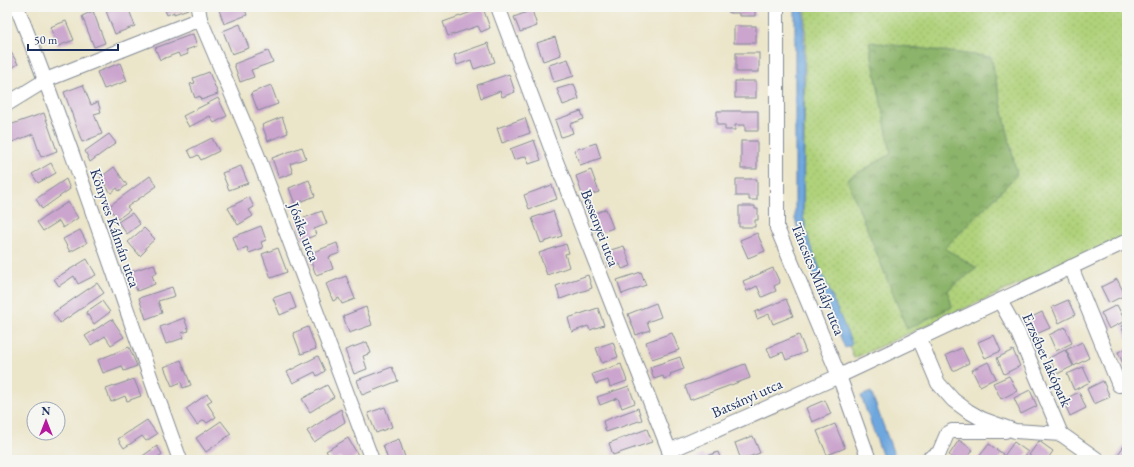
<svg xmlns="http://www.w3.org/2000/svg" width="1134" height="467" font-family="'EB Garamond',serif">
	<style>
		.grass { fill: url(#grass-dots); stroke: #66806c }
		.forest { fill: url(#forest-crowns); stroke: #547264 }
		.water { fill: #6ea7de; stroke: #446b9e }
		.building { fill: #cba5ce }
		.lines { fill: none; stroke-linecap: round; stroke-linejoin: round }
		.street-casing { stroke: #838a94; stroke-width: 16 }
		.street { stroke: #fff; stroke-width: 14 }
		.labels { text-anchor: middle; stroke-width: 3.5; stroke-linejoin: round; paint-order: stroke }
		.street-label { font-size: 15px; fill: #1b2f5e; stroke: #f6f6f2 }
	</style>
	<defs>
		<pattern id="grass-dots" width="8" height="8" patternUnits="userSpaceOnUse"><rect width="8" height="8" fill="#b0d27a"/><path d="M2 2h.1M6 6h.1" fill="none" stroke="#97b56c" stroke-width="1.8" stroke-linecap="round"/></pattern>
		<pattern id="forest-crowns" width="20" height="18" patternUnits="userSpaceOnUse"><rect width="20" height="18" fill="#8cb46a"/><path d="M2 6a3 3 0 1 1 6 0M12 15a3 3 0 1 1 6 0" fill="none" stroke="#72935a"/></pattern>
	</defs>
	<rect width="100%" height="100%" fill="#f6f6f2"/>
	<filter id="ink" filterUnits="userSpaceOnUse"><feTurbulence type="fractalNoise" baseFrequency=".025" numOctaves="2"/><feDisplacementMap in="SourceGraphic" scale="8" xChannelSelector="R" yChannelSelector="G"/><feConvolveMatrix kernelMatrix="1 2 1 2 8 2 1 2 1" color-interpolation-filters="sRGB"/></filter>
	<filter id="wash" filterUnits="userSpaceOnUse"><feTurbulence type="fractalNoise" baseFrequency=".012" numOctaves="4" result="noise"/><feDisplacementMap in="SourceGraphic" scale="16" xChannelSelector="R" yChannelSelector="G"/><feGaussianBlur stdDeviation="0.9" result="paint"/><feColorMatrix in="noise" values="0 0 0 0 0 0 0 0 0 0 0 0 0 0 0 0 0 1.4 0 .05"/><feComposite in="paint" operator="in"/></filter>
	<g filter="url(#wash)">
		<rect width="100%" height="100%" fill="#ebe5c9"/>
		<polygon class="grass" points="806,7 1127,7 1127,236 854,358 810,245 803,216"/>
		<polygon class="forest" points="869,42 991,57 1017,175 945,248 977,268 948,290 952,307 907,329 847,179 891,154"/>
		<g class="water">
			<polygon points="795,7 804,7 803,216 810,245 852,344 845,348 803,247 795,219"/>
			<polygon points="871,392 896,460 884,460 861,396"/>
		</g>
		<g id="blocks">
			<g class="building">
				<polygon points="116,7 128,7 135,26 115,34 106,11"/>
				<polygon points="164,7 187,7 188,9 174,14 174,12 167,15"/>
				<polygon points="218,7 244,7 247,15 224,24"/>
				<polygon points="729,7 755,7 755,16 739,16 739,13 729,13"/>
				<polygon points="483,8 490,28 481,32 478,26 448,36 443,22"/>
				<polygon points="532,10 537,26 520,32 514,17"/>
				<polygon points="93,11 105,43 94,47 82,16"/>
				<polygon points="66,21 74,40 58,46 50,27"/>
				<polygon points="240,24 249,48 232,54 223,31"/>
				<rect x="734" y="26" width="22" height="17"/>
				<polygon points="193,34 197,46 186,50 188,54 180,57 178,53 160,60 155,48"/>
				<polygon points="555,37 561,55 543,61 537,43"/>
				<polygon points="488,43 495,62 474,69 471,60 457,65 454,55"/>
				<polygon points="7,48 9,49 18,64 7,71"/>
				<polygon points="268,51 273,62 251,70 254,77 240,82 234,64"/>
				<rect x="736" y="53" width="23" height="19"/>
				<polygon points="568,59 574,76 554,82 549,65"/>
				<polygon points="120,63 127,81 104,89 97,72"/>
				<polygon points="209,72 218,94 201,100 200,96 195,98 190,84 195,83 193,78"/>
				<polygon points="509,74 515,92 502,97 500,91 481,98 477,85"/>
				<rect x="735" y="81" width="21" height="17"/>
				<polygon points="574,84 579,99 563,105 557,89"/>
				<polygon points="83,85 91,105 98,102 101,112 94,114 102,134 82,142 64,92"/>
				<polygon points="271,85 278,104 258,111 251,93"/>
				<polygon points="218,98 227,116 214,123 210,116 189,127 183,116"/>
				<polygon points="581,111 584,119 570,124 573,133 561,137 555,120"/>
				<polygon points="717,111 758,111 758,131 745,131 745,125 735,125 735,130 725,130 725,125 717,125"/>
				<polygon points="44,113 57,151 41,157 33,134 7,144 7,126"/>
				<polygon points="282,117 288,133 268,141 262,125"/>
				<polygon points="525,118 530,133 502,143 497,128"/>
				<polygon points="109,134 116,143 90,162 85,151"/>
				<polygon points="212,138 219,151 201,160 198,155 192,158 188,150"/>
				<polygon points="534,140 541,160 529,164 526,156 514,160 510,149"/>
				<rect x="741" y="141" width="16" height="28"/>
				<polygon points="596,143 601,158 580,165 574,150"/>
				<polygon points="302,147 306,158 290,164 293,173 279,178 272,158"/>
				<polygon points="51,163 56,173 38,183 32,174"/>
				<polygon points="241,166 248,183 229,190 222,173"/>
				<polygon points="114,167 127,185 119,191 117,188 111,193 100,178"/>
				<polygon points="591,170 599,192 583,197 576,176"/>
				<polygon points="150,176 157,186 127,207 130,210 118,219 108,207"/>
				<polygon points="66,179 70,189 42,209 36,199"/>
				<polygon points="736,179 757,179 757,200 749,200 749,196 736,196"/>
				<polygon points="309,180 315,196 295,204 289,188"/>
				<polygon points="552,185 557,199 529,209 524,195"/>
				<polygon points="249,197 254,207 249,210 253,216 238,225 228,208"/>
				<polygon points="68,202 78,218 63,228 59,221 43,231 37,222"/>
				<polygon points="739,206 755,206 755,209 758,209 758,220 755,220 755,227 739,227"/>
				<polygon points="606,209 613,228 597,234 591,215"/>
				<polygon points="322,211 327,224 314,229 316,235 303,240 296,221"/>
				<polygon points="553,211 562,236 541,243 532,218"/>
				<polygon points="132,213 140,224 127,234 118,222"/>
				<polygon points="261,226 266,240 261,242 263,248 249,253 247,247 238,251 233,237"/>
				<polygon points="144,228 155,239 145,248 146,250 140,256 128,242"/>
				<polygon points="80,230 87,243 70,252 63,239"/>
				<polygon points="757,233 765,251 748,258 740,240"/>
				<polygon points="337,243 340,253 329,257 333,269 316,275 308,254"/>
				<polygon points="566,244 569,253 565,254 569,267 547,275 539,253"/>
				<polygon points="624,246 631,266 622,269 620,264 609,267 604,252"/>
				<polygon points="278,248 287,272 271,278 262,254"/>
				<polygon points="87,259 96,275 78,284 74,276 59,286 54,279"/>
				<polygon points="154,264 157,273 152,275 155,284 137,291 130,272"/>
				<polygon points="773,268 780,283 774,286 776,291 762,297 757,286 747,291 743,281"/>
				<polygon points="641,272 646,285 622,294 617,280"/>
				<polygon points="588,275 592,288 560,299 556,286"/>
				<polygon points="346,276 355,299 342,304 339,298 333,301 326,284"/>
				<polygon points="1117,279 1125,295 1109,303 1101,287"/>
				<polygon points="97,283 104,293 60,323 53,313"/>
				<polygon points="172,287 175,296 158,301 162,313 146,319 139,298"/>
				<polygon points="290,292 296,308 280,315 273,298"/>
				<polygon points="786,299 793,316 773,324 769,314 757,319 755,312"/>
				<polygon points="1068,300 1075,315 1059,323 1052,307"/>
				<polygon points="102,301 110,312 94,324 86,312"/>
				<polygon points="656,303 661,317 647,322 650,330 636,335 628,314"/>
				<polygon points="1117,305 1125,321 1109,329 1101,313"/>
				<polygon points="366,307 372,325 349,333 343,316"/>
				<polygon points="598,308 604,325 590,330 588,326 572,332 568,318"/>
				<polygon points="1042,312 1050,328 1034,335 1026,320"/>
				<polygon points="184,318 189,331 181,333 183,338 166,344 160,327"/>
				<polygon points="112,319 124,337 111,345 105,336 91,345 85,336"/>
				<polygon points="1127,323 1127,339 1121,326"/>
				<polygon points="308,327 316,349 301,354 293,333"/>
				<polygon points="1065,327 1072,343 1056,351 1049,335"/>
				<polygon points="672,333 679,350 652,359 646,342"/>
				<polygon points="799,335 806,352 786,360 783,352 771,357 767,348"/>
				<polygon points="994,335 1001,351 985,358 978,342"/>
				<polygon points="367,342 371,353 363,356 367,369 354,374 345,350"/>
				<polygon points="613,342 618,357 602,363 596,348"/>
				<polygon points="1082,342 1089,358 1074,366 1066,350"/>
				<polygon points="129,347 137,366 124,371 122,366 103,373 98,360"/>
				<polygon points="962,348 969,363 953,371 946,355"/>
				<polygon points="1127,348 1127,367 1125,368 1118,352"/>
				<polygon points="1013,350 1020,366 1004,374 997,358"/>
				<polygon points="1065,350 1073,366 1057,374 1049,358"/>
				<polygon points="318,356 325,371 317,376 315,372 293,383 287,372"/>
				<polygon points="680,357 684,369 670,374 671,376 664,379 663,376 654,379 650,367"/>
				<polygon points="181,360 191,385 183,388 181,382 172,386 164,367"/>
				<polygon points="988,362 996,378 980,386 972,370"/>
				<polygon points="621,364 627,381 610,387 608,380 596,384 592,374"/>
				<polygon points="745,364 750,378 690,400 685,386"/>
				<polygon points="392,367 398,381 362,395 357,380"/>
				<polygon points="1083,367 1090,382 1074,390 1067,374"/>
				<polygon points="1009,376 1017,391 1001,399 993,383"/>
				<polygon points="134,379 141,396 127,401 125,396 111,402 106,389"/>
				<polygon points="1103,381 1110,397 1094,404 1087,389"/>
				<polygon points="327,385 334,397 310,412 302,399"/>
				<polygon points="629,386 635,403 622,408 618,398 600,405 597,397"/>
				<polygon points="1030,390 1037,406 1021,414 1014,398"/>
				<polygon points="1079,392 1086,408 1070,416 1063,400"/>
				<polygon points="207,394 212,400 207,403 216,417 207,423 204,420 197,425 186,409"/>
				<polygon points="825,400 831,414 812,422 806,408"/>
				<polygon points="385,407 392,427 376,433 368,413"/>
				<polygon points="638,408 642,420 606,432 603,421"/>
				<polygon points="341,409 345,422 314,442 307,431"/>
				<polygon points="147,420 157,434 146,441 142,436 124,448 118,439"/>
				<polygon points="221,421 231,434 206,452 196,438"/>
				<polygon points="835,424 845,448 827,455 817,431"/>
				<polygon points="647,429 652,442 613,455 609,443"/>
				<polygon points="753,436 760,453 741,460 735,443"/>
				<polygon points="348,438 358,455 351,460 343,460 341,457 335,460 332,460 326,451"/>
				<polygon points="399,439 406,460 388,460 383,445"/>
				<polygon points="959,440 973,450 966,460 956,460 949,455"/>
				<polygon points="1039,441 1053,451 1047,460 1036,460 1029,455"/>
				<polygon points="1014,442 1028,452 1022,460 1009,460 1004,456"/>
				<polygon points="1126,443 1127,443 1127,460 1120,460 1116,457"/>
				<polygon points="989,444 1003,454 998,460 981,460 978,458"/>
				<polygon points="157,446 162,454 158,457 160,460 137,460"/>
				<polygon points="718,452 721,460 692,460 703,455 705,457"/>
			</g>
		</g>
	</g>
	<g filter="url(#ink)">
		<use href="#blocks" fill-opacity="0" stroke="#838a94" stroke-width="1"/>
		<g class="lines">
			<g class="street-casing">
				<g id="street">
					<path d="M17,7C76,156 125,309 180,460"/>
					<polyline points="198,7 200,19 257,154 372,460"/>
					<polyline points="498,7 554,156 673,460"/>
					<polyline points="777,7 777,228 839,376 869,460"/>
					<polyline points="7,104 46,80 200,19"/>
					<polyline points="1071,267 1119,385"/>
					<polyline points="1000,301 1018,333 1061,434"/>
					<polyline points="919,338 938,383 953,400 968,411 982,419 1015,431 1061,434 1098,460"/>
					<polyline points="669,451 839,376 1127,241"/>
					<polyline points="927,460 939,453 947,434 952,431 1005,431"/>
				</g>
			</g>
			<use href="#street" class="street"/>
		</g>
	</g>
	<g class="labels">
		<g class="street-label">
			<text transform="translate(115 228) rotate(71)" y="5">Könyves Kálmán utca</text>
			<text transform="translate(600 228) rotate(69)" y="5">Bessenyei utca</text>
			<text transform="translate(304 232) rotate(69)" y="5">Jósika utca</text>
			<text transform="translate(818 279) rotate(68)" y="5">Táncsics Mihály utca</text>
			<text transform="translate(1047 360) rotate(66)" y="5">Erzsébet lakópark</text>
			<text transform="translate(747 398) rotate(-24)" y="5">Batsányi utca</text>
		</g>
	</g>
	<rect width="1134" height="467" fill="none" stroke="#f6f6f2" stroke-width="24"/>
	<g transform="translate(46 421)"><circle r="19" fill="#f6f6f2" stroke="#9ea6b7"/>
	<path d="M0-3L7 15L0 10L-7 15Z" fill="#b5179e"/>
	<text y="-6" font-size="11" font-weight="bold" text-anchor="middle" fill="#1b2f5e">N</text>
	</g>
	<path d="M28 44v6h90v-6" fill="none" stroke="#1b2f5e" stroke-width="2"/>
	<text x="34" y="44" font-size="12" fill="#1b2f5e" stroke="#f6f6f2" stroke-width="3" paint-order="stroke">50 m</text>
</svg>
